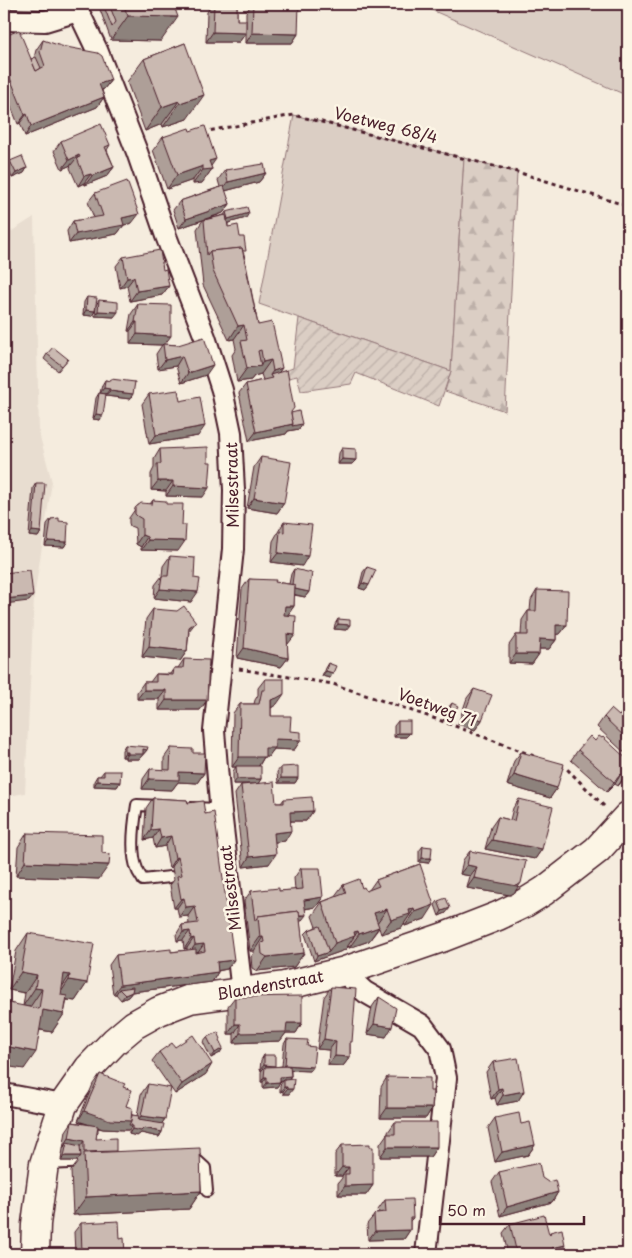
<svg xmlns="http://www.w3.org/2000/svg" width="632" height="1258" font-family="'Playpen Sans',sans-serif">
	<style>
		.built { fill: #e8ddd0 }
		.grass { fill: #dbcec4; stroke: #927678 }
		.forest { fill: url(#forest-firs); stroke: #927678 }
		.garden { fill: url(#garden-furrows); stroke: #927678 }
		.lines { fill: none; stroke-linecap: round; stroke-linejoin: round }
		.lane-casing { stroke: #4a1f2b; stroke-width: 14 }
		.street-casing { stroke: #4a1f2b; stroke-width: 24 }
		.secondary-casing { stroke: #4a1f2b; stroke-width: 31 }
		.path { stroke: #4a1f2b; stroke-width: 3; stroke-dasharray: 4 4; stroke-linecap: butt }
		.lane { stroke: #fcf5e5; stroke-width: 10 }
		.street { stroke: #fcf5e5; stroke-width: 20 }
		.secondary { stroke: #fcf5e5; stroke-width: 28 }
		.wall { fill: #ae9f98; stroke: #4a1f2b }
		.shaded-wall { fill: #8d827c; stroke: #4a1f2b }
		.building { fill: #cab9b1; stroke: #4a1f2b }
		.labels { text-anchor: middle; stroke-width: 5; stroke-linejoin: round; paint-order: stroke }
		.street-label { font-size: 16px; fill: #4a1f2b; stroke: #fcf5e5 }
	</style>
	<defs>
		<pattern id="forest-firs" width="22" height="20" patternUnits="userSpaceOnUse" patternTransform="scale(1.25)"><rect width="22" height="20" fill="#dbcec4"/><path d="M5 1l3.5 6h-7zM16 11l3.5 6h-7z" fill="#bdb0a9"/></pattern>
		<pattern id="garden-furrows" width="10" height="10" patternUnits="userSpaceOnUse" patternTransform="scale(1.25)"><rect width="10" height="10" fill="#dbcec4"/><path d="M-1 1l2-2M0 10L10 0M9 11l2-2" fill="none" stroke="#bdb0a9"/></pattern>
	</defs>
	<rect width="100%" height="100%" fill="#f5ecde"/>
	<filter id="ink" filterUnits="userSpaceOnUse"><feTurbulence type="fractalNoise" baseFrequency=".02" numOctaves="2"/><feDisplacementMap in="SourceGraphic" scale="10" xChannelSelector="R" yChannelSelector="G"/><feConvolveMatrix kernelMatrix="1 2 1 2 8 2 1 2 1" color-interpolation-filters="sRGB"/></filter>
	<g filter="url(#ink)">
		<polygon class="built" points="34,217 39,433 52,482 34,598 25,793 4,797 4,236"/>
		<g class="grass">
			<polygon points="418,4 628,4 628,96"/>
			<polygon points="294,115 464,158 451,371 259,304"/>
		</g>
		<polygon class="forest" points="464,158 517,172 505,411 445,391 451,371"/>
		<polygon class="garden" points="299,318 451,371 439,406 356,373 351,384 301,391 297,376 280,380 279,373 293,368"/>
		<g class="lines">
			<g class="lane-casing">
				<g id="lane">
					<path d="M162,806L137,805C134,823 130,852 137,869C138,873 141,876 143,880L170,877"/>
					<polyline points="191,808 220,809"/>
					<polyline points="189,1157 193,1157 205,1168 207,1191"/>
					<polyline points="47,1164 90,1162"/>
				</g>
			</g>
			<g class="street-casing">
				<g id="street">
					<polyline points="75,4 97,50 137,152 166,236 205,337 222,390 231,433 234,490 233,549 214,731 220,803 242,992"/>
					<polyline points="4,20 45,21 78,11"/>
					<polyline points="345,971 352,980 365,992 422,1025 440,1049 446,1078 426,1254"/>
					<polyline points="4,1094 63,1105"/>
				</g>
			</g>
			<g class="secondary-casing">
				<polyline id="secondary" points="35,1254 36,1224 44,1164 63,1105 89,1068 115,1041 134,1025 159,1011 190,999 284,986 345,971 444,937 498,916 523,904 544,891 597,850 628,816"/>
			</g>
			<g class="path">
				<polyline points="203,132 294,115 517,172 628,206"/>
				<polyline points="239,669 333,684 439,720 534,756"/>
				<polyline points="560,766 567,769 605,807"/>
			</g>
			<use href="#lane" class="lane"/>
			<use href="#street" class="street"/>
			<use href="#secondary" class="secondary"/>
		</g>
		<g class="wall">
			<polygon points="98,4 179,4 161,41 111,40"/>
			<polygon points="212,4 237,4 237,20 246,28 246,12 252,4 253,4 298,34 292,43 246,43 246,33 239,42 206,42 207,12"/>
			<polygon points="4,34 10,34 31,59 34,58 36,50 43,40 111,80 104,89 102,90 104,97 97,107 25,136 20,123 18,124 4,89"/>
			<polygon points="185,43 187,119 163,127 162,124 145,131 127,82 144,59"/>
			<polygon points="190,131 212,169 202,183 193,184 193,180 167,189 153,150 163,137"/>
			<polygon points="61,141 110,145 107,150 114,167 107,176 85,185 84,183 78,186 70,168 71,165 62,169 54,151"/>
			<polygon points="10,161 27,168 24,173 12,178 7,166"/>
			<polygon points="225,170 266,173 259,182 225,191 230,204 223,213 205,220 224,215 226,212 246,218 228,223 228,227 244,254 258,325 278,373 291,413 299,429 288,431 286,434 249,441 239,393 246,384 263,380 261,374 254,376 251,380 237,382 232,355 236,349 234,339 229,340 203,285 197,229 203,220 179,228 173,210 180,201 220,187 218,180"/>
			<polygon points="95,193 132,223 124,225 117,234 69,243 67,231 73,221 94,218 88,202"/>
			<polygon points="123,257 169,286 162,295 130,301 127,286 120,288 116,266"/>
			<polygon points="87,297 95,311 92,316 83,315 84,302"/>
			<polygon points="99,300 114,317 95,316 96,305"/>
			<polygon points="138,304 165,344 178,345 206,375 181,383 176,366 158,369 156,354 162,345 130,344 130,331 128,331 131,314"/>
			<polygon points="47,354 68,359 58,371 44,359"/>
			<polygon points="111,379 130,399 106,396 100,393 102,385 105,380 110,381"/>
			<polygon points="99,393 100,420 93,419 96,398"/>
			<polygon points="149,394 180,401 198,436 149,444 142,404"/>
			<polygon points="342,448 356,460 352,464 338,464 339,453"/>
			<polygon points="160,449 203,497 166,496 166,491 151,490 151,474 154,468 154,459"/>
			<polygon points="261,457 284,503 277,513 247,508 254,467"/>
			<polygon points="36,483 41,532 38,537 29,536 33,488"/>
			<polygon points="153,500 166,504 178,551 141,550 141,547 136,544 135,528 130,526 129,523 129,518 138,505 150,504"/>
			<polygon points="51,519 59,521 67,542 64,547 45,546 47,524"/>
			<polygon points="284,522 302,566 271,562 273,541 277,534 278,532"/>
			<polygon points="170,556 191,602 154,598 155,585 162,576 163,566"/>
			<polygon points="367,567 369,585 365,590 359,588 363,572"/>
			<polygon points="294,569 309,592 305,597 294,595 294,606 287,616 295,635 287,644 288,658 281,667 237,658 242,589 249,579 289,584 291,574"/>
			<polygon points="537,590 567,625 560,634 556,634 556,640 549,649 539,649 539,654 532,664 509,663 509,645 516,635 521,635 522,620 528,611 530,611 531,600"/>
			<polygon points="153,609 189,632 187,651 180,661 142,657 146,619"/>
			<polygon points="338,619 346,630 334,629 335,624"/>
			<polygon points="184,659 207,700 200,710 159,710 159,699 137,699 137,692 144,682 150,682 156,674 170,674 174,668 178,668"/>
			<polygon points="328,663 330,678 322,676 325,668"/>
			<polygon points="265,679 277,704 271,708 271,716 301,740 294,750 274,749 268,757 264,757 259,766 261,779 258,783 276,803 281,803 284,799 313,811 306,821 291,821 285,841 275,842 269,864 243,867 235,794 241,785 250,784 233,784 233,771 236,767 232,767 233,713 240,704 254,704 255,700 258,695 258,688"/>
			<polygon points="474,689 482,720 475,730 458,724 467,698"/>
			<polygon points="452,703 452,717 449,722 443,720 448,708"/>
			<polygon points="628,706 628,756 597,727 604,717 619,716"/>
			<polygon points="398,721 410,733 406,737 394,737 394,726"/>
			<polygon points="595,741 628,760 628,774 618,786 615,784 607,792 571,760 578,750"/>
			<polygon points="125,745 147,750 139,759 125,759 125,757 122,757 122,750"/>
			<polygon points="171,748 193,753 204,773 197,783 178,782 172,790 142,789 143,779 150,769 164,770 164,758"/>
			<polygon points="521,752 557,788 550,798 507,785 514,761"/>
			<polygon points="281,767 298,778 295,783 278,783 277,772"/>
			<polygon points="104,771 120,782 117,787 94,786 94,781 97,776 100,776"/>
			<polygon points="153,798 187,800 227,969 218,971 218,972 212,982 132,992 128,997 121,1000 116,994 113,994 109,965 116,955 171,952 187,950 187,948 184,949 183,940 177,941 176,935 182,925 189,924 188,916 179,917 177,908 174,908 170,885 174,880 172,867 169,868 165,846 155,848 153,838 144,840 146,808"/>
			<polygon points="519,799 542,849 535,859 485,849 491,827 498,817 510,820 513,808"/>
			<polygon points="27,833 102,853 99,879 16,876 18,847"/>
			<polygon points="423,846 428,863 419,862 419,851"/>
			<polygon points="470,851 514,893 510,895 467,888 470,876 460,874 463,860"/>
			<polygon points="420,864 425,919 405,926 404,923 401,928 381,934 379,928 369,941 349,948 349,946 345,950 314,961 305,934 309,930 316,927 312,916 322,902 334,897 343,885 362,888 366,891 369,890 376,880"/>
			<polygon points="301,868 323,897 316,907 305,909 300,922 304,953 294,967 257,971 252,968 251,957 254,953 254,951 250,951 244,901 251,891 279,891 295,890 294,878"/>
			<polygon points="438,901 446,913 439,916 435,905"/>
			<polygon points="28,933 87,983 75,1001 67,1000 64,1014 52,1032 40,1030 24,1069 23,1006 25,993 9,990 16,951"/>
			<polygon points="331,987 350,1044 350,1057 343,1066 328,1065 329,1050 317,1049 324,997"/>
			<polygon points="235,997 302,1023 296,1033 286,1033 280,1041 234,1043 234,1034 228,1034 228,1006"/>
			<polygon points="379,997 386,1037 367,1034 372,1007"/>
			<polygon points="207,1037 220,1042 220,1053 211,1058 203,1042"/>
			<polygon points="287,1039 307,1046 313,1067 310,1071 291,1070 291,1076 288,1080 289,1094 283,1094 283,1091 280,1092 280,1085 283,1081 280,1081 277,1087 263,1088 263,1082 261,1082 261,1072 262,1070 260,1070 261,1060 264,1055 275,1066 274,1067 282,1066 284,1044"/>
			<polygon points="175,1047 206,1074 175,1094 152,1061 159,1052"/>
			<polygon points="493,1062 524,1091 518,1101 497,1105 495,1098 491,1099 486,1072"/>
			<polygon points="100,1074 123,1087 126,1106 132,1115 137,1116 141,1094 148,1084 165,1119 161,1124 162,1132 159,1137 141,1133 137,1136 129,1134 129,1130 124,1130 103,1129 98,1128 98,1133 96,1135 96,1139 116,1151 116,1152 201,1191 189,1209 73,1215 71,1171 78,1162 77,1161 61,1161 66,1131 72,1122 87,1124 78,1121 93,1084"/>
			<polygon points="387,1077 430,1091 432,1108 426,1118 380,1118 381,1087"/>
			<polygon points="495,1118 521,1124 535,1145 528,1155 495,1162 488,1128"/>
			<polygon points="395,1122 437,1147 430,1157 380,1157 380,1144 387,1134 388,1134 388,1132"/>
			<polygon points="342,1145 373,1185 366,1195 338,1195 338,1183 342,1178 342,1176 335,1176 335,1154"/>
			<polygon points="499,1172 558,1192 552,1202 500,1216 492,1182"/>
			<polygon points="385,1200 413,1218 410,1221 410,1230 404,1239 368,1240 367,1224 376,1213 379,1212 378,1210"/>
			<polygon points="81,1223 120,1239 125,1254 75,1254 74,1232"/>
			<polygon points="510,1224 549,1234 550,1232 565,1245 559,1254 508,1254 503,1233"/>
		</g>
		<g class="shaded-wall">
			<polygon points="174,6 179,6 171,17 178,17 161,41 111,40 128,16"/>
			<polygon points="213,32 246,33 239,42 206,42"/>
			<polygon points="252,33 298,34 292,43 246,43"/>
			<polygon points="111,80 104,89 92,94 99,84"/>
			<polygon points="204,95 187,119 163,127 180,103"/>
			<polygon points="104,97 97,107 25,136 31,126"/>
			<polygon points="179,101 162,124 145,131 162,107"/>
			<polygon points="27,114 20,123 18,124 25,115"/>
			<polygon points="79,155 71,165 62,169 69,160"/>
			<polygon points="216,159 209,169 212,169 202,183 193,184 209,161"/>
			<polygon points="203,166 193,180 167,189 177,175"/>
			<polygon points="114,167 107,176 85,185 92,176"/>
			<polygon points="27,168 24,173 12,178 16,173"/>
			<polygon points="266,173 259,182 221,192 228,182"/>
			<polygon points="91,174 84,183 78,186 84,176"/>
			<polygon points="230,204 223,213 179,228 186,219"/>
			<polygon points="249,213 246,218 225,224 228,219"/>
			<polygon points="139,214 132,223 124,225 117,234 69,243 76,234 122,218"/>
			<polygon points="134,277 127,286 120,288 127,278"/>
			<polygon points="169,286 162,295 130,301 137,291"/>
			<polygon points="86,310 95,311 92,316 83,315"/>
			<polygon points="98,311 118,312 114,317 95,316"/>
			<polygon points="135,322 137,322 130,331 128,331"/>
			<polygon points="244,325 234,339 229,340 238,326"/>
			<polygon points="137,334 171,336 164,345 163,344 162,345 130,344"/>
			<polygon points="182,356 176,366 158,369 165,360"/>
			<polygon points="271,360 261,374 254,376 251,380 237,382 247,368 260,366 263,362"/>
			<polygon points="213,365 206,375 181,383 188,373"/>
			<polygon points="282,368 272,382 272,378 270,375 273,371"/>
			<polygon points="104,388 110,389 106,394 100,393"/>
			<polygon points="110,391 133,394 130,399 106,396"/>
			<polygon points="96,414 103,415 100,420 93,419"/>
			<polygon points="293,424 302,424 299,429 288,431 286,434 249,441 256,432"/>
			<polygon points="205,426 198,436 149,444 156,435"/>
			<polygon points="342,459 356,460 352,464 338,464"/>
			<polygon points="158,481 173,481 166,491 151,490"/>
			<polygon points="173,486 209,488 203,497 166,496"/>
			<polygon points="254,498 284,503 277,513 247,508"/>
			<polygon points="32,531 41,532 38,537 29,536"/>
			<polygon points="142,535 147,537 141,547 136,544"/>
			<polygon points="148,540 185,541 178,551 141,550"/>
			<polygon points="48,541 67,542 64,547 45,546"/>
			<polygon points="278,553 308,556 302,566 271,562"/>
			<polygon points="362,583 369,585 365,590 359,588"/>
			<polygon points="291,588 309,592 305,597 288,593"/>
			<polygon points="160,589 198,592 191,602 154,598"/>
			<polygon points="33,596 29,601 4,604 4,599"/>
			<polygon points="285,606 294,606 287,616 278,615"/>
			<polygon points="196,622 189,631 182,637 189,627"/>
			<polygon points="338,624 350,625 346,630 334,629"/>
			<polygon points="556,625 567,625 560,634 549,635"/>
			<polygon points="287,634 295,635 288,644 281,644"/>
			<polygon points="540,639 556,640 549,649 533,649"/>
			<polygon points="149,647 187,651 180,661 142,657"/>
			<polygon points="244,648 288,658 281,667 237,658"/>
			<polygon points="516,654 539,654 532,664 509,663"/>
			<polygon points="326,671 333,673 330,678 322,676"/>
			<polygon points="144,690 166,690 159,699 137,699"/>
			<polygon points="284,694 277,704 271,708 271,700"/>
			<polygon points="166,700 207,700 200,710 159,710"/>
			<polygon points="464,714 482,720 475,730 458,724"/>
			<polygon points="398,733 410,733 406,737 394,737"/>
			<polygon points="275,739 301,740 294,750 274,749 268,757 264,757 258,767 232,767 239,757 265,748"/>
			<polygon points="143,749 147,750 139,759 125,759 128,754"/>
			<polygon points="125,752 128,752 125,757 122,757"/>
			<polygon points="179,772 204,773 197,783 178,782 172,790 142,789 149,779"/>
			<polygon points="628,772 626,776 618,786 624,777"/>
			<polygon points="621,774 615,784 607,792 614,782"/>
			<polygon points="514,775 557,788 550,798 507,785"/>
			<polygon points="281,778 298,778 295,783 278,783"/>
			<polygon points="237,779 261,779 258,784 233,784"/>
			<polygon points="97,781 120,782 117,787 94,786"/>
			<polygon points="313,811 306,821 283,821 290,812"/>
			<polygon points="159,829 153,838 144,840 151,830"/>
			<polygon points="291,831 285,841 267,843 274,833"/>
			<polygon points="171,836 165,846 155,848 161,838"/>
			<polygon points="492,840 542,849 535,859 485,849"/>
			<polygon points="276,854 269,864 243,867 249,857"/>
			<polygon points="178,857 172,867 169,868 175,858"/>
			<polygon points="422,858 431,858 428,863 419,862"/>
			<polygon points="25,862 109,865 99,879 16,876"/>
			<polygon points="467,865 477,867 470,876 460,874"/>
			<polygon points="474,878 521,883 514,893 510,895 467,888"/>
			<polygon points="323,897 316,907 297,910 304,900"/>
			<polygon points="184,898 177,908 174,908 181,899"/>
			<polygon points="434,905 425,919 405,926 415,912"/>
			<polygon points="195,906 188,916 179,917 186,907"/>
			<polygon points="450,908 446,913 439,916 442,911"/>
			<polygon points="387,909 377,923 374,913"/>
			<polygon points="414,909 401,928 381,934 391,920 409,910"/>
			<polygon points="306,915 299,924 258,920"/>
			<polygon points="379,927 369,941 349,948 359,934"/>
			<polygon points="190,931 183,940 177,941 183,932"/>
			<polygon points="358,931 345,950 314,961 317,956 329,952 335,943 354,932"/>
			<polygon points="260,937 263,937 254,951 250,951"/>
			<polygon points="194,938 187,948 184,949 191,939"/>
			<polygon points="204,944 197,954 188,955 195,945"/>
			<polygon points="304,953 294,967 257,971 267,957"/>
			<polygon points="234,960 227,969 211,972 217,962"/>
			<polygon points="21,972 37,975 25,993 9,990"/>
			<polygon points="218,972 212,982 123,993 119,989 116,994 113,994 120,985"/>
			<polygon points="64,974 70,975 58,993"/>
			<polygon points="69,980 87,983 75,1001 57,998"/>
			<polygon points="35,988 42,989 30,1007 23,1006"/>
			<polygon points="132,992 128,997 121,1000 125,995"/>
			<polygon points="43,1010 64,1014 52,1032 31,1028"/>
			<polygon points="287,1023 302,1023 296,1033 286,1033 280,1041 234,1043 240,1033"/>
			<polygon points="235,1024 240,1024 234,1034 228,1034"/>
			<polygon points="374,1024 392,1027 386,1037 367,1034"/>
			<polygon points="324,1039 336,1041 329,1050 317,1049"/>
			<polygon points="4,1046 36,1052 24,1069 4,1066"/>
			<polygon points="223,1048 220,1053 211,1058 215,1053"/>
			<polygon points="335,1056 350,1057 343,1066 328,1065"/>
			<polygon points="212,1064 206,1074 175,1094 182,1084"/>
			<polygon points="264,1065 275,1066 271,1071 265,1067 262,1070 260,1070"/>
			<polygon points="285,1065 313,1067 310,1071 282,1070"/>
			<polygon points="291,1076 287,1081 284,1080 283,1081 277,1082 280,1077"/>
			<polygon points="264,1077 267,1077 263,1082 261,1082"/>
			<polygon points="280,1082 277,1087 263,1088 267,1083"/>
			<polygon points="284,1087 287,1087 283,1091 280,1092"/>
			<polygon points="502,1088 495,1098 491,1099 498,1089"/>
			<polygon points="287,1089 293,1089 289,1094 283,1094"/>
			<polygon points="524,1091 518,1101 497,1105 503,1095"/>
			<polygon points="387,1108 432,1108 426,1118 380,1118"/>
			<polygon points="84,1111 131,1121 132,1125 129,1130 124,1130 103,1129 78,1121"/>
			<polygon points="141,1116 165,1119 158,1129 135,1125"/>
			<polygon points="144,1128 162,1132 159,1137 141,1133 137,1136 129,1134 132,1129"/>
			<polygon points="69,1138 84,1141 77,1151 67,1143 63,1148"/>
			<polygon points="535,1145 528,1155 495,1162 502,1152"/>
			<polygon points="387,1147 437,1147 430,1157 380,1157"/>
			<polygon points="64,1156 81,1156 77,1161 61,1161"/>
			<polygon points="342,1167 349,1167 342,1176 335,1176"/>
			<polygon points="373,1185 366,1195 338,1195 345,1186"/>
			<polygon points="201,1191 189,1209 73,1215 86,1197"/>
			<polygon points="558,1192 552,1202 500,1216 507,1207"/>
			<polygon points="410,1230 404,1239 368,1240 375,1231"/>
			<polygon points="565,1245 559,1254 543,1254 552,1248"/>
		</g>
		<g class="building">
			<polygon points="103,4 109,4 116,22 112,27"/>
			<polygon points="130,4 179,4 179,6 174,6 178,17 128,16 125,9 131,7"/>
			<polygon points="214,4 237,4 237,20 246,20 246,33 213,32"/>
			<polygon points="253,4 299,4 298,34 252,33"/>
			<polygon points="19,30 36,71 45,66 40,52 43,40 61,46 98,53 102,56 111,80 99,84 104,97 31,126 27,114 25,115 4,63 4,34 8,32 10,34"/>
			<polygon points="185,43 204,95 180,103 179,101 162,107 144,59"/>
			<polygon points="36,57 41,68 36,71 31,59"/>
			<polygon points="4,118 6,124 4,125"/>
			<polygon points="101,124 110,145 105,147 114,167 92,176 91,174 84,176 77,158 80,157 79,155 69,160 61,141"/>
			<polygon points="205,126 216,159 209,161 212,169 203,170 203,166 177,175 163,137 189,128 190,131"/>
			<polygon points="22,156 27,168 16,173 10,161"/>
			<polygon points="264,164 266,173 228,182 225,170"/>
			<polygon points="127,181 139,214 122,218 124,225 76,234 73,221 103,216 95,193"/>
			<polygon points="224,186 230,204 186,219 180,201"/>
			<polygon points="247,207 249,213 228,219 226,212"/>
			<polygon points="226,215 228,227 238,225 240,237 244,237 246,251 243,251 242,248 210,251 207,255 204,220"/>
			<polygon points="242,248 258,325 272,322 282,368 273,371 271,360 263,362 261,350 258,351 261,366 247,368 241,341 247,340 244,325 238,326 213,271 210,251"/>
			<polygon points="160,250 163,270 166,269 169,286 137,291 134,277 127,278 123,257"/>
			<polygon points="87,297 97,298 95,311 86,310"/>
			<polygon points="99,300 118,302 118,312 98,311"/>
			<polygon points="138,304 171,305 171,336 137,334 137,322 135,322"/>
			<polygon points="204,337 213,365 188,373 182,356 165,360 163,344 178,345"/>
			<polygon points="53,347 68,359 62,366 47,354"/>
			<polygon points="287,370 294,408 291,412 293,424 256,432 246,384 272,378 270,375"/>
			<polygon points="111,379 135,382 133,394 110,391 110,389 104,388 105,380 111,381"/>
			<polygon points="178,390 180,401 200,397 205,426 156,435 149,394"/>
			<polygon points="99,393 106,394 103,415 96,414"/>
			<polygon points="299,411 302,424 292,426 293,424 291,413"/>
			<polygon points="208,447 208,462 211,462 209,488 173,486 173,481 158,481 157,464 161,464 160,449"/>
			<polygon points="342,448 356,449 356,460 342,459"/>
			<polygon points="261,457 291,462 284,503 254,498"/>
			<polygon points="36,483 45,483 41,532 32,531"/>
			<polygon points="153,500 166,501 166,504 183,504 182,525 186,525 185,541 148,540 147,537 142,535 142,519 137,516 135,514 135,508 141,503 152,504"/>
			<polygon points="59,518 59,521 68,522 67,542 48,541 51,519"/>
			<polygon points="284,522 312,525 308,556 278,553 280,531 284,532"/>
			<polygon points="170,556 195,558 194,578 200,579 198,592 160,589 162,576 168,576"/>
			<polygon points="367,567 376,570 369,585 362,583"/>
			<polygon points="294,569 312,573 309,592 295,589 295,585 292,584"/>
			<polygon points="30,570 33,596 4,599 4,573"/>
			<polygon points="249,579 276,580 275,582 295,585 294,606 285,606 284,615 296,616 295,635 287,634 288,658 244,648"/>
			<polygon points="537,590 568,591 567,625 556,625 556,640 540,639 539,654 516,654 516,635 528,635 528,611 536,611"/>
			<polygon points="184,606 196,622 189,627 187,651 149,647 153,609 177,611"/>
			<polygon points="338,619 350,620 350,625 338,624"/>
			<polygon points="184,659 209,660 207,700 166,700 166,690 144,690 144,682 156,682 156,674 173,675 174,668 183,668"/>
			<polygon points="328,663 336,666 333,673 326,671"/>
			<polygon points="265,679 284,679 284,694 277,698 271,700 271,716 291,716 290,731 301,732 301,740 275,739 275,748 265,748 265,757 239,757 240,704 259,704 262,690 265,690"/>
			<polygon points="474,689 492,695 482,720 464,714"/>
			<polygon points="452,703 458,706 452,717 447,715"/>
			<polygon points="628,706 628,740 604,717 611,709 619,716"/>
			<rect x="398" y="721" width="12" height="12"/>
			<polygon points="590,736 595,741 599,736 602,738 603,737 628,760 628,772 624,777 621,774 614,782 578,750"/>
			<polygon points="125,745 148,747 147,750 143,749 143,754 128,754 128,752 125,752"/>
			<polygon points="171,748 193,749 193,753 205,753 204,773 179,772 179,780 149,779 150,769 170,770"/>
			<polygon points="521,752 564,764 557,788 514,775"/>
			<polygon points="236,766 261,766 261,779 237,779"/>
			<polygon points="298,766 298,778 281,778 281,767"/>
			<polygon points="104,771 121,771 120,782 97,781 97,776 104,776"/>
			<polygon points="274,782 276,803 284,803 284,799 312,797 313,811 290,812 291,831 274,833 276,854 249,857 241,785"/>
			<polygon points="153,798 187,800 188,803 203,801 205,814 214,812 234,960 217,962 218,972 120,985 116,955 171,949 171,952 196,949 196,953 205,951 204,944 195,945 194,938 191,939 190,931 183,932 182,925 198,923 195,906 186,907 184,898 181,899 177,876 182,875 178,857 175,858 171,836 161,838 159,829 151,830"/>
			<polygon points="519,799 553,807 542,849 492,840 498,817 514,821"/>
			<polygon points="27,833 102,835 102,853 110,854 109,865 25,862"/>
			<polygon points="423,846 432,847 431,858 422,858"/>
			<polygon points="470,851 526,861 521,883 517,886 474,878 477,867 467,865"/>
			<polygon points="420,864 434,905 415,912 414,909 409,910 410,914 391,920 387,909 374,913 379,927 359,934 358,931 354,932 355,936 335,943 322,902 346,893 343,885 359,879 362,888 364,887 366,891 379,886 376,880"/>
			<polygon points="301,868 320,868 323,897 304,900 306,915 299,915 299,911 258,916 255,921 251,891 279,888 279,891 303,889"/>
			<polygon points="446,898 450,908 442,911 438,901"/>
			<polygon points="299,911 304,953 267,957 262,954 261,943 264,942 263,937 260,937 258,916"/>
			<polygon points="320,926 329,952 317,956 309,930"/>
			<polygon points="28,933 94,944 87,983 69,980 70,975 64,974 61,995 67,996 64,1014 43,1010 36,1052 4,1046 4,1002 39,1009 42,989 35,988 37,975 21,972"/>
			<polygon points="133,987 132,992 125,995 119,989"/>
			<polygon points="331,987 356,989 352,1042 350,1042 350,1057 335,1056 336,1041 324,1039"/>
			<polygon points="302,996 302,1023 287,1023 286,1032 240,1033 240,1024 235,1024 235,997"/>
			<polygon points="379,997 396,1008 392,1027 374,1024"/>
			<polygon points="218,1032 221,1039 219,1040 223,1048 215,1053 207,1037"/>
			<polygon points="193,1035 212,1064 182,1084 159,1052 172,1043 175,1047"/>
			<polygon points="287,1039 308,1040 307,1046 315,1047 313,1067 285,1065"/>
			<polygon points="264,1055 275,1055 275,1066 264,1065"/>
			<polygon points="518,1058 524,1091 503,1095 502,1088 498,1089 493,1062"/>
			<polygon points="290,1066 291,1076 280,1077 280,1082 267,1083 267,1077 264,1077 265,1067"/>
			<polygon points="100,1074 125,1084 123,1087 132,1090 126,1106 132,1108 131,1121 110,1120 84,1111"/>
			<polygon points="387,1077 430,1078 430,1091 433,1091 432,1108 387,1108"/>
			<polygon points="294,1079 293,1089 287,1089 287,1087 284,1087 284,1080"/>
			<polygon points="148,1084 171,1088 165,1119 141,1116"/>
			<polygon points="519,1113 521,1124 530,1122 535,1145 502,1152 495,1118"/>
			<polygon points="132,1115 139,1116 138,1120 164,1124 162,1132 144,1128 141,1131 132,1129 132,1125 129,1125 131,1121"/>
			<polygon points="72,1122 98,1126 96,1139 116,1138 116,1151 84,1152 84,1141 69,1138"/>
			<polygon points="395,1122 437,1122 437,1147 387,1147 387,1134 395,1134"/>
			<polygon points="67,1143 80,1146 81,1156 64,1156"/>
			<polygon points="370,1144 370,1147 373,1147 373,1185 345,1186 345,1174 349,1174 349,1167 342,1167 342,1145"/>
			<polygon points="200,1148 201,1191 86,1197 84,1153"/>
			<polygon points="539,1163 542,1178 548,1182 555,1180 558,1192 507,1207 499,1172"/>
			<polygon points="412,1199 413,1218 410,1218 410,1230 375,1231 374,1215 376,1213 386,1212 385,1200"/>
			<polygon points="544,1215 549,1234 551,1233 550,1232 562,1229 565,1245 552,1248 553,1252 543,1254 517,1254 510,1224"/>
			<polygon points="119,1221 120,1239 124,1238 125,1254 82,1254 81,1223"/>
		</g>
	</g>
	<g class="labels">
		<g class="street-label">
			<text transform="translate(386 125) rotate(14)" y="6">Voetweg 68/4</text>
			<text transform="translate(232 485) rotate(-91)" y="6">Milsestraat</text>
			<text transform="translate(437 707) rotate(20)" y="6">Voetweg 71</text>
			<text transform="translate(230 888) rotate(-97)" y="6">Milsestraat</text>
			<text transform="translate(270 985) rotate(-10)" y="6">Blandenstraat</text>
		</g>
	</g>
	<rect width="632" height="1258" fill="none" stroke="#fcf5e5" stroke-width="20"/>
	<rect x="10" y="10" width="612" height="1238" fill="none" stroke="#4a1f2b" stroke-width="2" filter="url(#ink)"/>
	<path d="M440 1216v8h144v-8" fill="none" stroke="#4a1f2b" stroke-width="2.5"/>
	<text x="447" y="1216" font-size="15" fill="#4a1f2b" stroke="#fcf5e5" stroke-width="4" paint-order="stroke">50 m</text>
</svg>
